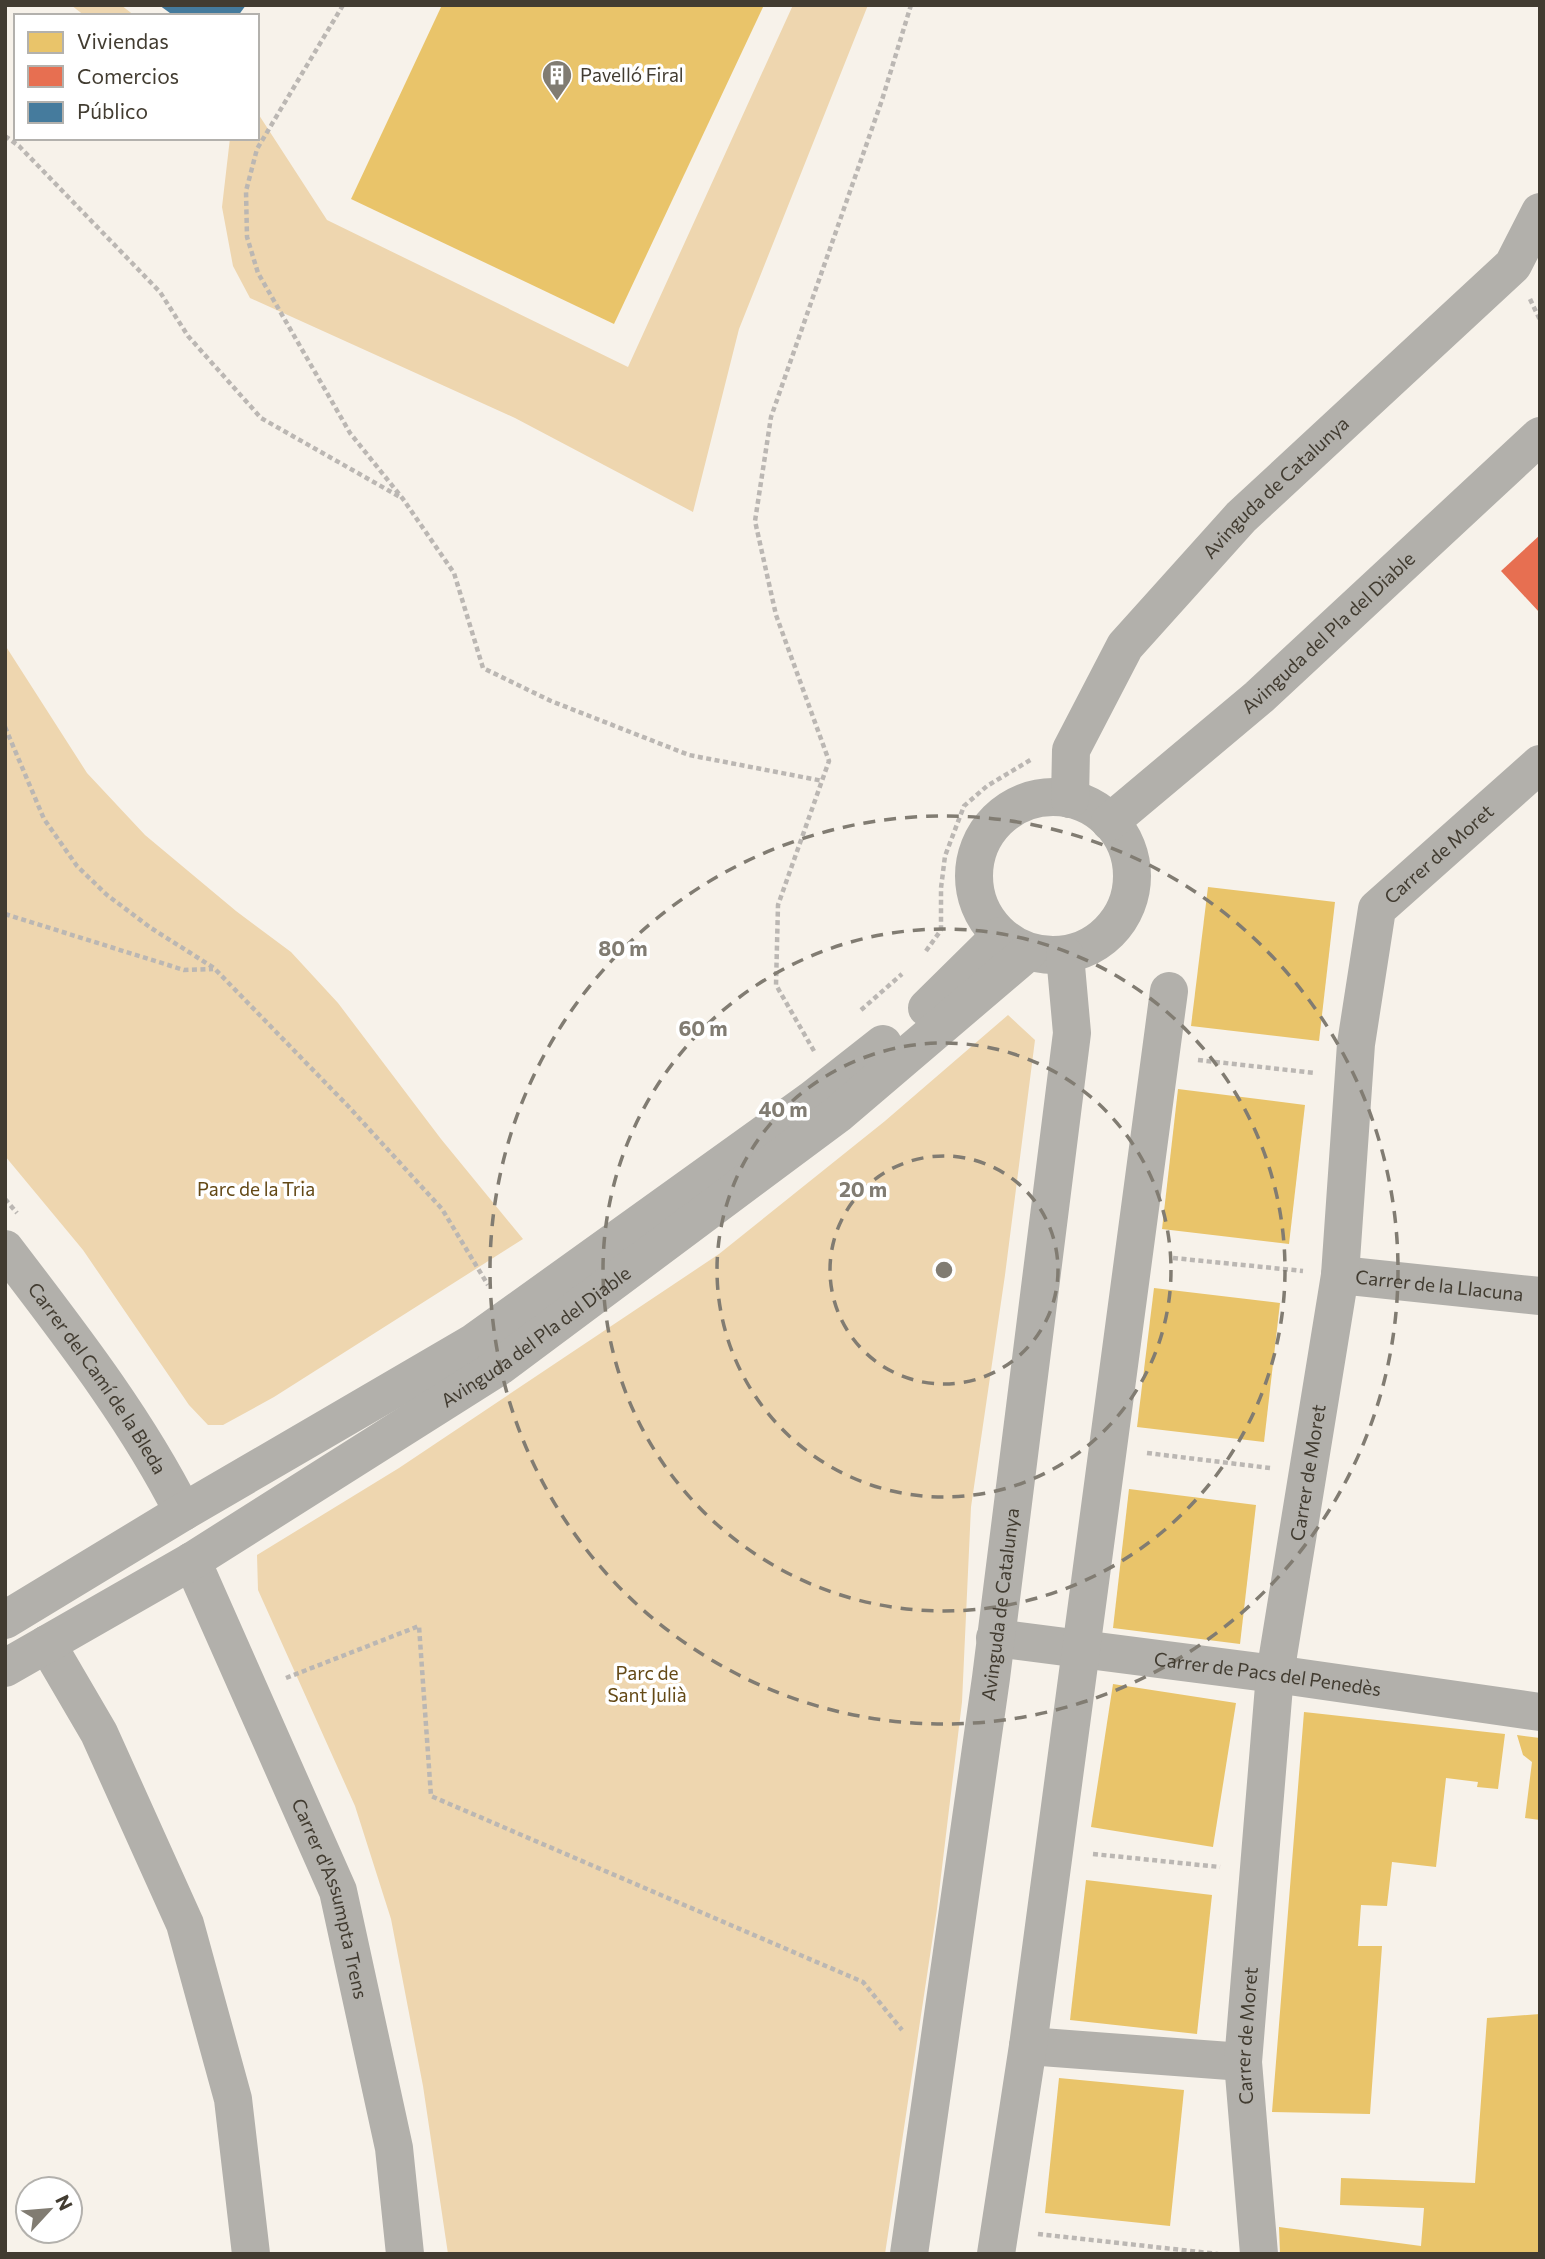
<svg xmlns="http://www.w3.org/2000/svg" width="1545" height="2259" font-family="Commissioner,sans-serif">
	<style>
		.green { fill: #eed6af }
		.homes { fill: #e9c46a }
		.shops { fill: #e76f51 }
		.public { fill: #457b9d }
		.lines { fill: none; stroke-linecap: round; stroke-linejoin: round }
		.path { stroke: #bbb7b3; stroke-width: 4.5; stroke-dasharray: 5 3.5; stroke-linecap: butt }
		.minor { stroke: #b2b0ab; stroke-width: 38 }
		.ring { fill: none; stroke: #817c72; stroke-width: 3.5; stroke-dasharray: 12 9 }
		.labels { text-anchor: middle; stroke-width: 7; stroke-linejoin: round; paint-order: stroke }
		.poi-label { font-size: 19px; fill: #423c31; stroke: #fff; text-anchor: start }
		.street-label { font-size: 19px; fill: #423c31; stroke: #fff }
		.park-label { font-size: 19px; fill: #644916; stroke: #fff }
		.centre { fill: #817c72; stroke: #fff; stroke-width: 3.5 }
		.ring-label { font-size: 21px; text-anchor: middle; font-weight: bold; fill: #817c72; stroke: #fff; stroke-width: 7; stroke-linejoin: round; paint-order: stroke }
	</style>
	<rect width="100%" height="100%" fill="#f7f2ea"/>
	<g class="green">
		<polygon points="71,5 121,5 135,16 85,16"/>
		<polygon points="793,5 868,5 739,329 693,512 515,418 250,298 233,266 222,207 230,138 257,138 257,112 327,220 628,367"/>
		<polygon points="5,645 87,773 145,835 236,911 291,952 338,1003 441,1139 523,1239 274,1397 223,1425 208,1425 189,1405 83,1250 5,1156"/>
		<polygon points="1008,1015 1035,1040 1005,1275 971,1507 962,1702 937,1909 885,2254 448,2254 423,2086 391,1919 355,1806 258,1590 257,1555 399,1468 719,1254 885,1121"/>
	</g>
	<g class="homes">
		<polygon points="442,5 764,5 614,324 351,199"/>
		<polygon points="1208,887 1335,902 1319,1041 1191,1026"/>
		<polygon points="1178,1089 1305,1105 1289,1244 1162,1229"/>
		<polygon points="1154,1288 1280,1303 1264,1442 1137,1427"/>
		<polygon points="1129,1489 1256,1505 1240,1644 1113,1628"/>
		<polygon points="1113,1684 1236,1703 1213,1847 1091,1827"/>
		<polygon points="1304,1712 1505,1734 1498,1789 1477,1787 1478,1782 1446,1778 1436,1867 1392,1862 1387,1906 1361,1905 1358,1946 1382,1946 1370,2114 1272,2112"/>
		<polygon points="1517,1735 1540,1738 1540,1820 1525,1818 1532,1762 1523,1755"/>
		<polygon points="1086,1880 1212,1895 1197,2034 1070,2020"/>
		<polygon points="1540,2014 1540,2254 1280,2254 1279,2227 1421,2246 1424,2208 1340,2205 1341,2178 1475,2183 1487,2018"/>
		<polygon points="1059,2078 1184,2090 1170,2226 1045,2213"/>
	</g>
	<polygon class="shops" points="1540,535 1540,613 1501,571"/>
	<polygon class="public" points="159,5 246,5 238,16 174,16"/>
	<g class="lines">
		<g class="path">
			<polyline points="343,5 257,149 246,191 247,237 258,273 350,433 403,499 454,573 483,668 551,701 689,755 823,781"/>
			<polyline points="5,136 19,146 160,292 188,336 261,418 400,497"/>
			<polyline points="1530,299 1540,320"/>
			<polyline points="5,727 44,819 77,866 107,895 151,928 214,968 348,1106 442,1209 488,1285"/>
			<polyline points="5,914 184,970 213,969"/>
			<polyline points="926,951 941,930 941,888 945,856 964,806 987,786 1032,759"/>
			<polyline points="861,1010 902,974"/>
			<polyline points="814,1051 776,985 778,905 829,761 776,615 755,521 771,417 882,100 911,5"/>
			<polyline points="1198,1060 1315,1073"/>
			<polyline points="5,1199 17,1213"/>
			<polyline points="1173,1258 1303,1271"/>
			<polyline points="1147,1453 1270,1468"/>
			<polyline points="286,1678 419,1626 431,1796 863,1982 902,2030"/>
			<polyline points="1093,1854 1220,1867"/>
			<polyline points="1038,2234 1218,2254"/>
		</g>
		<g class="minor">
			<circle cx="1053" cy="876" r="79"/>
			<path id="s1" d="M1070,799L1071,750L1125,646L1241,517L1513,265L1540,212"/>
			<path id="s2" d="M1110,822L1259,697L1540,436"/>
			<polyline points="927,1008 1000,936"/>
			<path id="s3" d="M5,1249C69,1333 135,1417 183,1512"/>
			<path id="s4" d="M1340,1275L1540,1296"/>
			<path id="s5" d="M192,1561L338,1891L394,2148L405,2254"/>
			<polyline points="5,1620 183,1512 473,1343 813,1099 883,1044"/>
			<path id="s6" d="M995,1638L1275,1674L1540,1712"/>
			<polyline points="47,1644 99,1733 185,1924 233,2099 251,2254"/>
			<path id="s7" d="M5,1668L192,1561L500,1366L838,1114L1028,952"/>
			<polyline points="1028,2046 1243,2062"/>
			<path id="s8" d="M909,2254L991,1678L1072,1033L1065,955"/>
			<polyline points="996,2254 1028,2046 1169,991"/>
			<path id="s9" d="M1259,2254L1243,2062L1275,1674L1340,1275L1356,1044L1377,909L1540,764"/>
		</g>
	</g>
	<g class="ring">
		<circle cx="944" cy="1270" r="114"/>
		<circle cx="944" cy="1270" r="227"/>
		<circle cx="944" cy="1270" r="341"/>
		<circle cx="944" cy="1270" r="454"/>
	</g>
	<defs>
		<g id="building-pin" transform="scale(1.575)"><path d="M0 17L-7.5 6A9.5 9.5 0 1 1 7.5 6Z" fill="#817c72" stroke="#fff"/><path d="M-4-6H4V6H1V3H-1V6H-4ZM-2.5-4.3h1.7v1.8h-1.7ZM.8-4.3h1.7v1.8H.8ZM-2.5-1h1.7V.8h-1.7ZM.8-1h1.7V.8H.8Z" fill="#fff"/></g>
	</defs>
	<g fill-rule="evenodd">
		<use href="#building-pin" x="557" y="75"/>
	</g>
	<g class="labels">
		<g class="poi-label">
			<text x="580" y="82">Pavelló Firal</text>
		</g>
		<g class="street-label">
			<text dy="7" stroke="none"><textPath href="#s1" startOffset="385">Avinguda de Catalunya</textPath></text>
			<text dy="7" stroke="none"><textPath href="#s2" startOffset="289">Avinguda del Pla del Diable</textPath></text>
			<text dy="7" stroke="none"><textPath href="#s9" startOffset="1437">Carrer de Moret</textPath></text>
			<text dy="7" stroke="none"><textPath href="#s4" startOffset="100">Carrer de la Llacuna</textPath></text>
			<text dy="7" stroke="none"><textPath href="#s7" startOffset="626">Avinguda del Pla del Diable</textPath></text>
			<text dy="7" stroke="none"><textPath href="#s3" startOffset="159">Carrer del Camí de la Bleda</textPath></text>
			<text dy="7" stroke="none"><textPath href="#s9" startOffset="786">Carrer de Moret</textPath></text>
			<text dy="7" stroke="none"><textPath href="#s8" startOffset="656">Avinguda de Catalunya</textPath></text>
			<text dy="7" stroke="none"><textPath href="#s6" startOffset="275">Carrer de Pacs del Penedès</textPath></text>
			<text dy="7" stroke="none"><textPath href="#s5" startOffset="366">Carrer d'Assumpta Trens</textPath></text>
			<text dy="7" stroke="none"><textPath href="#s9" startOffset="219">Carrer de Moret</textPath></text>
		</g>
		<g class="park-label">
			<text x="256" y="1196">Parc de la Tria</text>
			<text x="647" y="1680">Parc de<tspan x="647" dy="22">Sant Julià</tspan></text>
		</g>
	</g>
	<circle cx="944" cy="1270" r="10" class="centre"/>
	<g class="ring-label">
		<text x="623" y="956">80 m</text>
		<text x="703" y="1036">60 m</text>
		<text x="783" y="1117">40 m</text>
		<text x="863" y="1197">20 m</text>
	</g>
	<rect width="1545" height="2259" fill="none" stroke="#423c31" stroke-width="14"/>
	<rect x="14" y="14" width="245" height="126" fill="#ffffff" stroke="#b3b1ad" stroke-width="2"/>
	<rect x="28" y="32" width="35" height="21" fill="#e9c46a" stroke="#b3b1ad" stroke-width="2"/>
	<text x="77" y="49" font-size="21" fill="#423c31">Viviendas</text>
	<rect x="28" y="66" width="35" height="21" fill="#e76f51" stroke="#b3b1ad" stroke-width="2"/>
	<text x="77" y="84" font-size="21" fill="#423c31">Comercios</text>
	<rect x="28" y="102" width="35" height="21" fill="#457b9d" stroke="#b3b1ad" stroke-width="2"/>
	<text x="77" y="119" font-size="21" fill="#423c31">Público</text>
	<g transform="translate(49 2210) rotate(64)"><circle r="33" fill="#ffffff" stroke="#b3b1ad" stroke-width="2"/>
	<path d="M0-5L12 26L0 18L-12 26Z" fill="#817c72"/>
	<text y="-10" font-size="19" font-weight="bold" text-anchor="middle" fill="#423c31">N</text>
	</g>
</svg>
